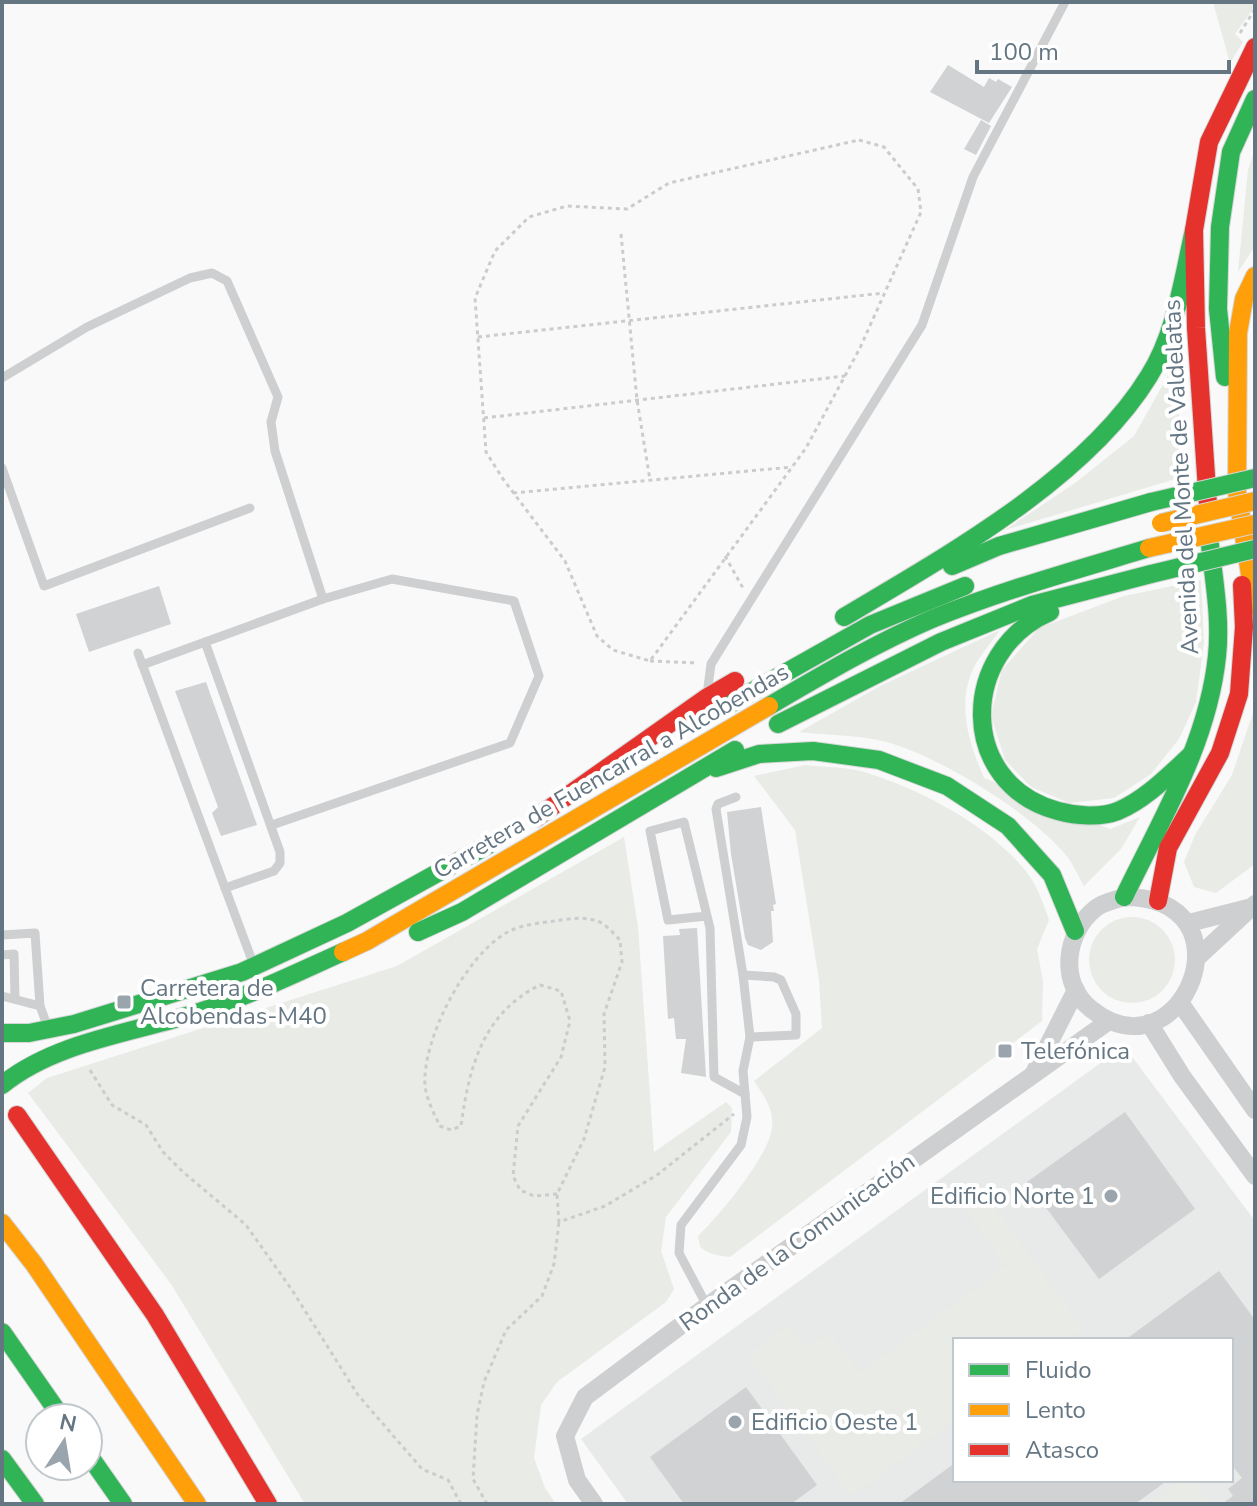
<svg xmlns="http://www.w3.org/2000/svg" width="1257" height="1506" font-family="'Nunito Sans',sans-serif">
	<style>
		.built { fill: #e8e9e9; fill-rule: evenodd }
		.green { fill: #e8ebe6 }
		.building { fill: #d0d2d3 }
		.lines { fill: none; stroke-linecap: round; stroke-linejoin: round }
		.fast-casing { stroke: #d5d6d7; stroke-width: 20 }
		.slow-casing { stroke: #d5d6d7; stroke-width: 20 }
		.jam-casing { stroke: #d5d6d7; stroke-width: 20 }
		.path { stroke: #cbcccd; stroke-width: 3; stroke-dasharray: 4 4; stroke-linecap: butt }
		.lane { stroke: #cecfd0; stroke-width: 9 }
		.street { stroke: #cecfd0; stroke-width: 18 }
		.fast { stroke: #30b455; stroke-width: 18 }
		.slow { stroke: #ff9f0a; stroke-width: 18 }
		.jam { stroke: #e5322d; stroke-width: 18 }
		.fast-bridge-casing { stroke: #d5d6d6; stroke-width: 20; stroke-linecap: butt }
		.slow-bridge-casing { stroke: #d5d6d6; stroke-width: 20; stroke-linecap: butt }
		.fast-bridge { stroke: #30b455; stroke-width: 18 }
		.slow-bridge { stroke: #ff9f0a; stroke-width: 18 }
		.poi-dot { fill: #99a4ac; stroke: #fff; stroke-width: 3 }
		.labels { text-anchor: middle; stroke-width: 8; stroke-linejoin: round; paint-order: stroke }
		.street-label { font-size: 24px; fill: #657683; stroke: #fff }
		.poi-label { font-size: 24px; fill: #657683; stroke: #fff; text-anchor: start }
	</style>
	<rect width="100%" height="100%" fill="#f9f9f9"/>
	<path class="built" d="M1124,1046L1255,1221V1504H628L581,1439ZM955,1340H1231V1480H955Z"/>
	<g class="green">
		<polygon points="1213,2 1255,2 1255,6 1235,34 1243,42 1230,63"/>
		<polygon points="1255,149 1255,246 1238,272 1248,170"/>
		<polygon points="1179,356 1179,478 1005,530 1075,483 1134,436"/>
		<polygon points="1201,580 1204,642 1196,702 1179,739 1151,774 1114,798 1069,803 1031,787 1005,760 991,716 1002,670 1039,628 1124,596"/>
		<path d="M1000,630C992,642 981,654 974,667C956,704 969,743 984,778L1110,829L1140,817L1121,849L1084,886C1078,876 1073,863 1065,854C1030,812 932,751 878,740C852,735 825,735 799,732L880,686Z"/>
		<polygon points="1255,707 1255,864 1216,893 1194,887 1184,862 1195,835 1232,775"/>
		<path d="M805,765C823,767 844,767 861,771C918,788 986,823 1025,870C1037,885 1043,902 1049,920L1037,949L1043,981L1042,1021L730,1257C718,1256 709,1254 700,1247L698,1236C719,1216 770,1155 772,1127C774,1109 764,1095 754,1081L822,1028L819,980L795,830L754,776Z"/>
		<polygon points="624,837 638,927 654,1152 726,1102 732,1108 731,1132 666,1217 661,1251 674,1289 666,1302 557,1382 541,1405 534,1458 545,1488 556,1504 305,1504 171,1284 28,1093 47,1078 397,966"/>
		<circle cx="1132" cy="960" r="43"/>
		<polygon points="980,1187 1083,1328 1066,1340 955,1340 955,1421 851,1496 748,1355 789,1324 807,1348 829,1332 860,1373 1006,1266 959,1201"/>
		<polygon points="1182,1480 1194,1480 1212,1504 1149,1504"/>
	</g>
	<g class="building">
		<polygon points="948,65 984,87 989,78 996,82 998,79 1012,87 989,123 930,92"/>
		<polygon points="981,120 991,126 976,155 964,149"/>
		<polygon points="159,586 171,624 89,652 76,614"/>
		<polygon points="206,682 257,825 221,836 212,813 218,807 175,691"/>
		<polygon points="761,807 776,904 773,905 774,911 771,911 773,942 761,950 748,945 745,938 731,854 727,812"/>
		<polygon points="697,928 706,1077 681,1073 686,1039 676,1039 674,1018 668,1019 663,936 680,935 679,929"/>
		<polygon points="1125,1112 1195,1209 1099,1279 1027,1182"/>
		<polygon points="1219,1271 1255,1320 1255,1504 1222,1504 1233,1496 1228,1489 1242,1478 1231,1464 1231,1340 1125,1340"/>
		<polygon points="746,1387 817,1485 791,1504 684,1504 650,1457"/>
		<polygon points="955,1463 955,1480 1168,1480 1135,1504 899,1504"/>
	</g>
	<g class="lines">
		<g class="fast-casing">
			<g id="fast">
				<polyline points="1225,377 1218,309 1220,227 1231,152 1255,99"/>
				<polyline points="952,566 999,546 1151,502"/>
				<path d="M1050,612C959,651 957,784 1058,811C1076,816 1100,818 1118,811C1146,799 1169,775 1191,755"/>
				<path d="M844,617C946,556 1086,479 1149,376C1176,333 1183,278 1194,230"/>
				<path d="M769,706C822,675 876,643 932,619C1003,590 1076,570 1149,548"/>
				<polyline points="721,709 870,625 965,586"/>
				<polyline points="778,724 941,642 1032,605 1151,574"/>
				<polyline points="716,768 759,754 813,751 879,760 947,786 1008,826 1052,875 1075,931"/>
				<path d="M1124,897C1161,820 1208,743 1217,656C1221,619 1214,581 1210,545"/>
				<polyline points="418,932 462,912 735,750"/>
				<polyline points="2,1033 29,1033 74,1024 242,972 347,923 488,845"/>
				<path d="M2,1085C55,1042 132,1033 196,1013C247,997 294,974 343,952"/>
				<polyline points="2,1332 62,1418"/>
				<polyline points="88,1454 123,1504"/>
				<polyline points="2,1459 35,1504"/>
			</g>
		</g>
		<g class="slow-casing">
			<g id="slow">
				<polyline points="1255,276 1244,299 1238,333 1237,492 1255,606"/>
				<polyline points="343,952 367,941 769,706"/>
				<polyline points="2,1223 34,1264 197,1504"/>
			</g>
		</g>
		<g class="jam-casing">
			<g id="jam">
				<polyline points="1208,505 1196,328 1194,230 1209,142 1255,47"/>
				<polyline points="536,818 706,698 735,681"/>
				<polyline points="1158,901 1168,848 1220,753 1239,694 1244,627 1242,585"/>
				<polyline points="17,1115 155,1315 268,1504"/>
			</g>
		</g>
		<g class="path">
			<polyline points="1240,33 1255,9"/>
			<polygon points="859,140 884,147 918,189 921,212 860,348 806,448 650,661 613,650 597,636 565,561 503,479 486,452 475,298 495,251 529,217 567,206 627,209 669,183"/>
			<polyline points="621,234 637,400 650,480"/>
			<polyline points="478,337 884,293"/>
			<polyline points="484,418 845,376"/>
			<polyline points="513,493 792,467"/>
			<polyline points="725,556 743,588"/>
			<polyline points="650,661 698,663"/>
			<polyline points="90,1070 112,1105 146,1125 163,1152 183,1172 246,1225 292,1290 358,1395 422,1469 448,1480 461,1504"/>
			<path d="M557,1194L534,1196L520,1190L513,1176L518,1126L561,1057L570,1021L561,991L540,985C483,1013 469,1067 461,1126L451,1130L440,1126C434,1114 427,1100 425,1086C422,1039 465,957 506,933C519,925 539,923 554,921C567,919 583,916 597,921C605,923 614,934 620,940L622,962L604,1014L605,1067L584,1139L557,1194L559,1222L605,1206L657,1175L734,1114"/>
			<polyline points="487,1504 473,1479 477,1415 484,1382 506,1330 542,1296 554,1264 559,1222"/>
		</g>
		<g class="lane">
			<polyline points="2,378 87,327 190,278 212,273 227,281 278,397 271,422 275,451 323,599 392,579 514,601 539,676 510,743 272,825"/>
			<polyline points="2,468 44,586 250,508"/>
			<polyline points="205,642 280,852 280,863 274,871 225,888 253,963"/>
			<polyline points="138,653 225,888"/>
			<polyline points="142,665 323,599"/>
			<polyline points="708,687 711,664 922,325 973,177 1065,2"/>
			<polyline points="736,797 718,804 716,809 743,975 750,1037 743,1071 745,1094"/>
			<polyline points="2,935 35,933 40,1006"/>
			<polyline points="2,955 14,954 15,999"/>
			<polyline points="743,975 774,977 781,980 796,1014 796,1035 750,1037"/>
			<polyline points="2,996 40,1006 47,1025"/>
			<polyline points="707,1306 679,1253 681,1225 741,1145 747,1117 745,1094 714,1077 710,928 684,822 650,831 668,920 707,916"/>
		</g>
		<g class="street">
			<path d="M1124,897C1257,897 1182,1082 1091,1009C1058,983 1065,932 1096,908C1104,902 1115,900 1124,897Z"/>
			<polyline points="1189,923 1248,908"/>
			<polyline points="1198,957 1255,904"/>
			<polyline points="1181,1004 1255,1110"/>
			<polyline points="1149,1023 1182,1076 1255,1176"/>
			<polyline points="1034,1073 1076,990"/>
			<polyline points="594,1504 577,1480 565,1436 585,1397 707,1306 1109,1021"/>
		</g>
		<use href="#fast" class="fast"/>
		<use href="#slow" class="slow"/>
		<use href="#jam" class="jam"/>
		<g class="fast-bridge-casing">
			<g id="fast-bridge">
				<polyline points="1151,502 1255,478"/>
				<polyline points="1151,574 1255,549"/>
			</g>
		</g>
		<g class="slow-bridge-casing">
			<g id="slow-bridge">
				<polyline points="1161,523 1255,501"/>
				<polyline points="1149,548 1255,524"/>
			</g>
		</g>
		<use href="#fast-bridge" class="fast-bridge"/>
		<use href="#slow-bridge" class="slow-bridge"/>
	</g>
	<g class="poi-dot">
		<rect x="116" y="994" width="16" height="16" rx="4"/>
		<rect x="997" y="1043" width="16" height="16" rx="4"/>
		<circle cx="1111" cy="1196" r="8"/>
		<circle cx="735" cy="1422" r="8"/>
	</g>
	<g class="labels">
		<g class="street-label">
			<text transform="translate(1181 477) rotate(-93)" y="8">Avenida del Monte de Valdelatas</text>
			<text transform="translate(611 771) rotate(-30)" y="8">Carretera de Fuencarral a Alcobendas</text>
			<text transform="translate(797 1242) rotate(-36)" y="8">Ronda de la Comunicación</text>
		</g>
		<g class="poi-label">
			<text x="140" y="996">Carretera de<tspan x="140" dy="28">Alcobendas-M40</tspan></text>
			<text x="1021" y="1059">Telefónica</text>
			<text x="1095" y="1204" text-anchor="end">Edificio Norte 1</text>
			<text x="751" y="1430">Edificio Oeste 1</text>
		</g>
	</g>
	<rect width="1257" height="1506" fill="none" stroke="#657683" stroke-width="8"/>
	<rect x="953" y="1338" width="280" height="144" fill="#ffffff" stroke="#c1c8cd" stroke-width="2"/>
	<rect x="969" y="1364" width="40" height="12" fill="#30b455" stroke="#c1c8cd" stroke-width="2"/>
	<text x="1025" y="1378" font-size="24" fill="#657683">Fluido</text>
	<rect x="969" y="1404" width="40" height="12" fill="#ff9f0a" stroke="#c1c8cd" stroke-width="2"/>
	<text x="1025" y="1418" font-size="24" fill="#657683">Lento</text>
	<rect x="969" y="1444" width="40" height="12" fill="#e5322d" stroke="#c1c8cd" stroke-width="2"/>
	<text x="1025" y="1458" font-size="24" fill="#657683">Atasco</text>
	<g transform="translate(64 1442) rotate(12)"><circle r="38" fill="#ffffff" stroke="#c1c8cd" stroke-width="2"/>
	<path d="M0-6L14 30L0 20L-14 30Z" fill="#99a4ac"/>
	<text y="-12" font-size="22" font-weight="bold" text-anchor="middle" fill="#657683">N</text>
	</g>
	<path d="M977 60v12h252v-12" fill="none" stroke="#657683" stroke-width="4"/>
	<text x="989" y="60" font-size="24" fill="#657683" stroke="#ffffff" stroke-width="6" paint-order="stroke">100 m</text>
</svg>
